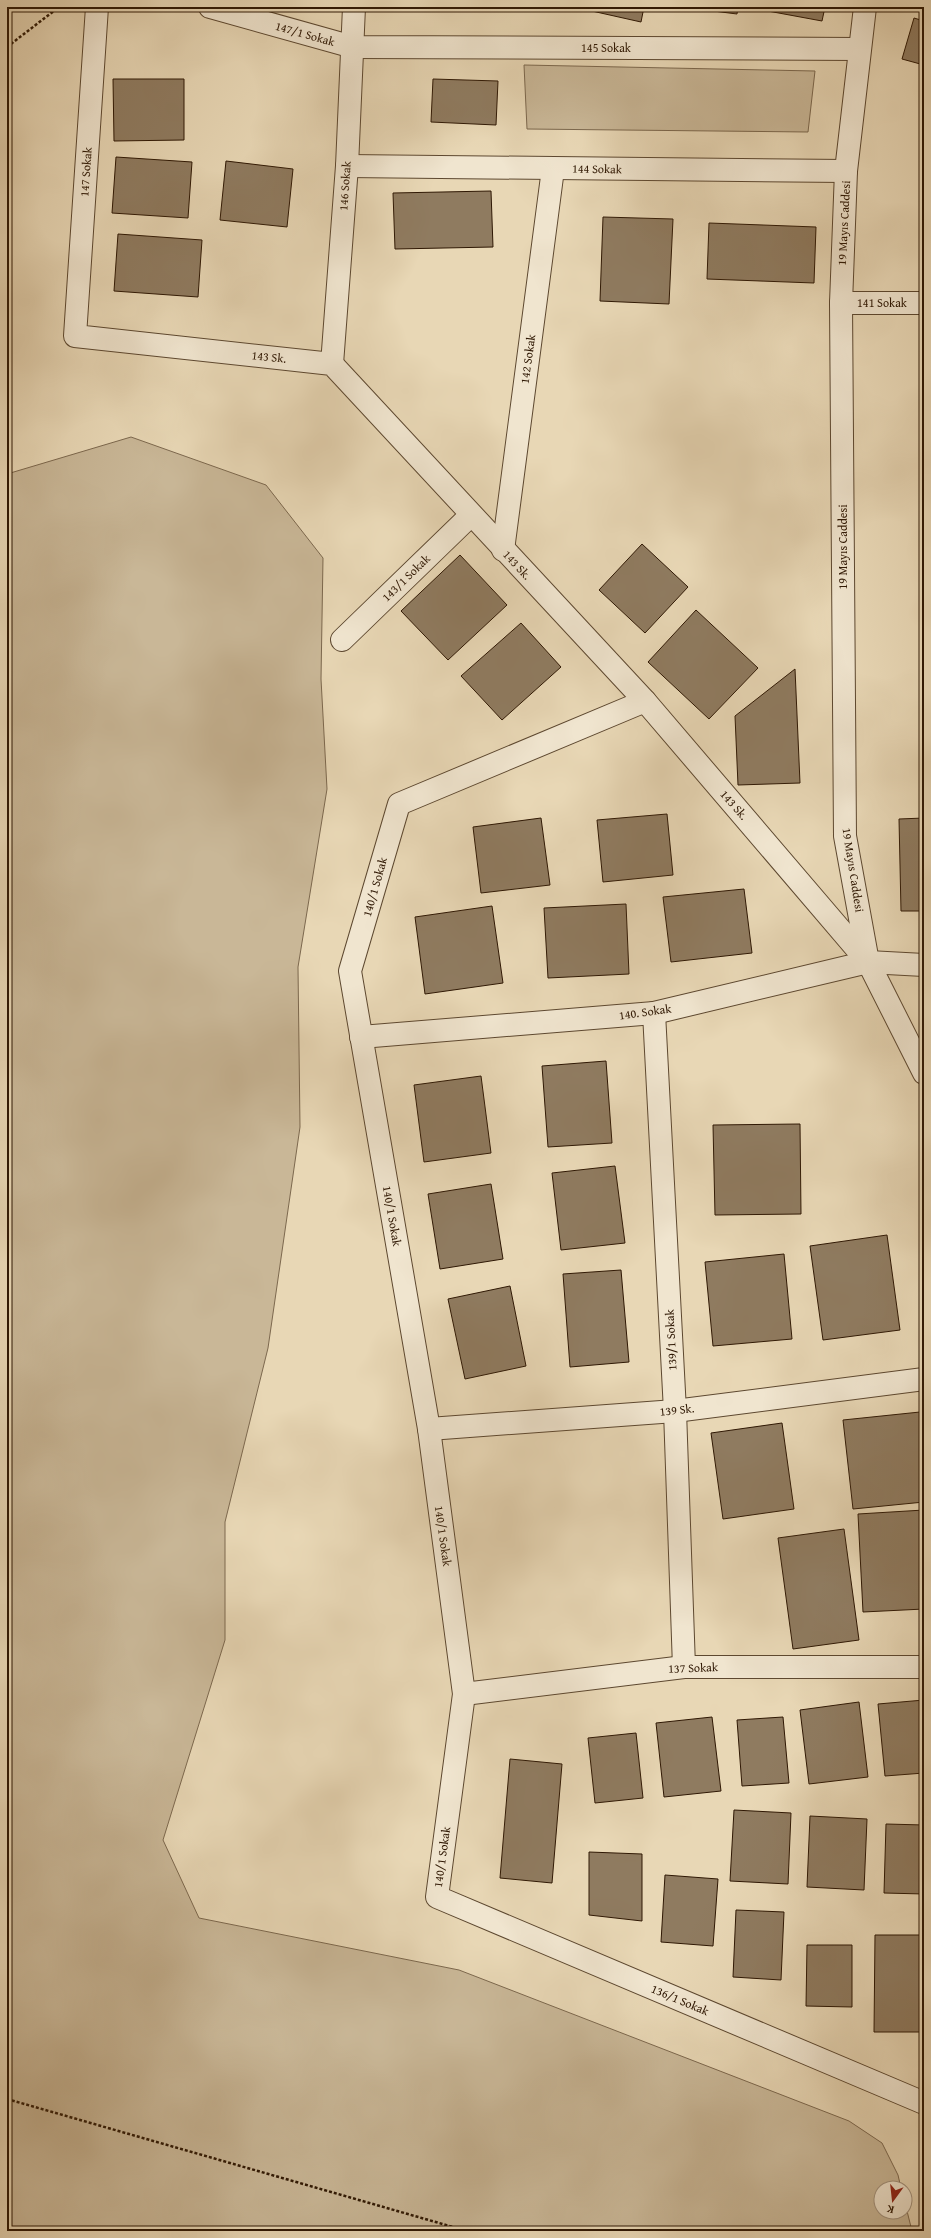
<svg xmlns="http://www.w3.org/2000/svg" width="931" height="2238" font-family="'Gentium Book Plus',serif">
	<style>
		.green { fill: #c9b797; stroke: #7c684e }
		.building { fill: #8f7b60; stroke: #2f1804 }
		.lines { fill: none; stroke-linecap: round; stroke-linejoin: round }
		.minor-casing { stroke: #5d4830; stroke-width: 24 }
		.path { stroke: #2f1804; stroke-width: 2.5; stroke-dasharray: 3 2; stroke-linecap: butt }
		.minor { stroke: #f0e5cf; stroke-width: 22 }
		.labels { text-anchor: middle; stroke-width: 3; stroke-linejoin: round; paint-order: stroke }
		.street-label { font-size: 12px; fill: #2f1804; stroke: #f0e5cf }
	</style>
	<rect width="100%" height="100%" fill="#e8d7b5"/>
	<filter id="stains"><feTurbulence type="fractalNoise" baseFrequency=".005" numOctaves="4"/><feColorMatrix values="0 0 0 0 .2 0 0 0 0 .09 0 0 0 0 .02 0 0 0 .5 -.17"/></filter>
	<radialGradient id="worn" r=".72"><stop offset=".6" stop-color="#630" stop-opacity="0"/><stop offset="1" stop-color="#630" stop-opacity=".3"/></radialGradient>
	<g class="green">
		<polygon points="524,65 815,71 808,132 527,129"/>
		<polygon points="131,437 266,485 323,558 321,679 327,789 298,967 300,1127 268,1348 225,1522 225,1640 163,1840 199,1918 459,1970 849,2121 882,2143 898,2175 901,2188 881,2188 881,2212 905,2212 905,2203 912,2231 7,2231 7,474"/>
	</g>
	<g class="building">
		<polygon points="574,7 644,7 641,22"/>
		<polygon points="682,7 738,7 737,14"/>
		<polygon points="758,7 825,7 822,21 757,9"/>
		<polygon points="914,18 924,21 924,65 902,59"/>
		<polygon points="113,79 184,79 184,140 114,141"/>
		<polygon points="433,79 498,81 496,125 431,122"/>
		<polygon points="116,157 192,162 188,218 112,213"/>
		<polygon points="226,161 293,169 287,227 220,220"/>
		<polygon points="491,191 493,247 395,249 393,193"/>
		<polygon points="603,217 673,219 669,304 600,301"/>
		<polygon points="709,223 816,227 814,283 707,279"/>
		<polygon points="118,234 202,240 198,297 114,291"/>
		<polygon points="642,544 688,587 645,633 599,590"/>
		<polygon points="460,555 507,605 448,660 401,611"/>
		<polygon points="696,610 758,668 709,719 648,662"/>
		<polygon points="521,623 561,667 502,720 461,676"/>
		<polygon points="795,669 800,783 738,785 735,716"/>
		<polygon points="667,814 673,875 603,882 597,820"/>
		<polygon points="541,818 550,885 481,893 473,827"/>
		<polygon points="924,818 924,911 901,911 899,819"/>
		<polygon points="744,889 752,953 671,962 663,897"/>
		<polygon points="626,904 629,974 548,978 544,908"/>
		<polygon points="492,906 503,983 425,994 415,917"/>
		<polygon points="606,1061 612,1143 548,1147 542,1066"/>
		<polygon points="481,1076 491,1153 424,1162 414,1085"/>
		<polygon points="800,1124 801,1214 715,1215 713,1125"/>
		<polygon points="615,1166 625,1243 561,1250 552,1173"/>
		<polygon points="491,1184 503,1259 440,1269 428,1194"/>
		<polygon points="887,1235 900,1330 823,1340 810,1246"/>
		<polygon points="784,1254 792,1339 713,1346 705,1262"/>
		<polygon points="621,1270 629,1362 570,1367 563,1274"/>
		<polygon points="510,1286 526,1366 465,1379 448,1299"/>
		<polygon points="920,1412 924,1451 924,1502 853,1509 843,1420"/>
		<polygon points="782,1423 794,1509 723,1519 711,1433"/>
		<polygon points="924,1510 924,1609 863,1612 858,1514"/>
		<polygon points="844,1529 859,1640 793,1649 778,1538"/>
		<polygon points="924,1700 924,1773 885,1776 878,1704"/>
		<polygon points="859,1702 868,1777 809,1784 800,1710"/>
		<polygon points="712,1717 721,1791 664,1797 656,1723"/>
		<polygon points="783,1717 789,1783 742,1786 737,1720"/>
		<polygon points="636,1733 643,1798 595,1803 588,1738"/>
		<polygon points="510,1759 562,1764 552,1883 500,1878"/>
		<polygon points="734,1810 791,1813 788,1884 730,1881"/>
		<polygon points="810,1816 867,1819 864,1890 807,1887"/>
		<polygon points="886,1824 924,1825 924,1894 884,1893"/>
		<polygon points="589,1852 642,1854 642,1921 589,1915"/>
		<polygon points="665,1875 718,1879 713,1946 661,1942"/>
		<polygon points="736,1910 784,1912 781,1980 733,1977"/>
		<polygon points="875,1935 924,1935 924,2032 874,2032"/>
		<polygon points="807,1945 852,1945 852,2007 806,2006"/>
	</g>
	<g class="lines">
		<g class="minor-casing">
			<g id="minor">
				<polyline points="97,7 75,336 332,364 645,701 868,962"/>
				<polyline points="210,7 353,47 859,49"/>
				<polyline points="865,7 846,171 841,303 845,836 868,962 924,1073"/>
				<polyline points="347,166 846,171"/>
				<polyline points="841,303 924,303"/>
				<polyline points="332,364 347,166 354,7"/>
				<polyline points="503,550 553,169"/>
				<polyline points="342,640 471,515"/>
				<polyline points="645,701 399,804 350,971 429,1429 464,1694 437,1897 924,2103"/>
				<polyline points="654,1013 675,1411 684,1667"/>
				<polyline points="361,1037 654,1013 868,962 924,965"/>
				<polyline points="429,1429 675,1411 924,1379"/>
				<polyline points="464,1694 684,1667 924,1667"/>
			</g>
		</g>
		<g class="path">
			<polyline points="7,47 59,7"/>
			<polyline points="7,2099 467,2231"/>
		</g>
		<use href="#minor" class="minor"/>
	</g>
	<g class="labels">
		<g class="street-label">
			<text transform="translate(305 34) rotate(16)" y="4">147/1 Sokak</text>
			<text x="606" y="52">145 Sokak</text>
			<text transform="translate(597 169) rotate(1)" y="4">144 Sokak</text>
			<text transform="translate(86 172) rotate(-86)" y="4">147 Sokak</text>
			<text transform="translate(345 186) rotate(-86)" y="4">146 Sokak</text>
			<text transform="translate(844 223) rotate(-87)" y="4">19 Mayıs Caddesi</text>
			<text x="882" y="307">141 Sokak</text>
			<text transform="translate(269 357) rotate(6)" y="4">143 Sk.</text>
			<text transform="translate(528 359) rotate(-82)" y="4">142 Sokak</text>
			<text transform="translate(843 547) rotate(-90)" y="4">19 Mayıs Caddesi</text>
			<text transform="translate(517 565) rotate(47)" y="4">143 Sk.</text>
			<text transform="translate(406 578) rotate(-44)" y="4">143/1 Sokak</text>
			<text transform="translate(734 805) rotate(49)" y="4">143 Sk.</text>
			<text transform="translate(853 870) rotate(81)" y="4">19 Mayıs Caddesi</text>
			<text transform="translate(375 887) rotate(-74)" y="4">140/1 Sokak</text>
			<text transform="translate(645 1012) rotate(-8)" y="4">140. Sokak</text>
			<text transform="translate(392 1216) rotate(80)" y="4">140/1 Sokak</text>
			<text transform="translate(671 1340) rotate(-93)" y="4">139/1 Sokak</text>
			<text transform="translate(677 1410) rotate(-6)" y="4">139 Sk.</text>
			<text transform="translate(443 1536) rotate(82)" y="4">140/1 Sokak</text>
			<text transform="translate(693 1668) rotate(-2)" y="4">137 Sokak</text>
			<text transform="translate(442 1857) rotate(-82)" y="4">140/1 Sokak</text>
			<text transform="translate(680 2000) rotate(23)" y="4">136/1 Sokak</text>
		</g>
	</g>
	<rect width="931" height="2238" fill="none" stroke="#e8d7b5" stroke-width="24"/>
	<rect x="8" y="8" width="915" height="2222" fill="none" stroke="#2f1804" stroke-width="2"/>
	<rect x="12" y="12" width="907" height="2214" fill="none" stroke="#2f1804"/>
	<g transform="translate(893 2200) rotate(195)"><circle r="19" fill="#f0e5cf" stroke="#a3937e"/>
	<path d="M0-3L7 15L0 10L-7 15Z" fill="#8f2418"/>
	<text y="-6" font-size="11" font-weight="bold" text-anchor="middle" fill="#2f1804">K</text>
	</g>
	<rect width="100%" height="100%" filter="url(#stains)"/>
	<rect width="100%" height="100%" fill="url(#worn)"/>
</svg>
